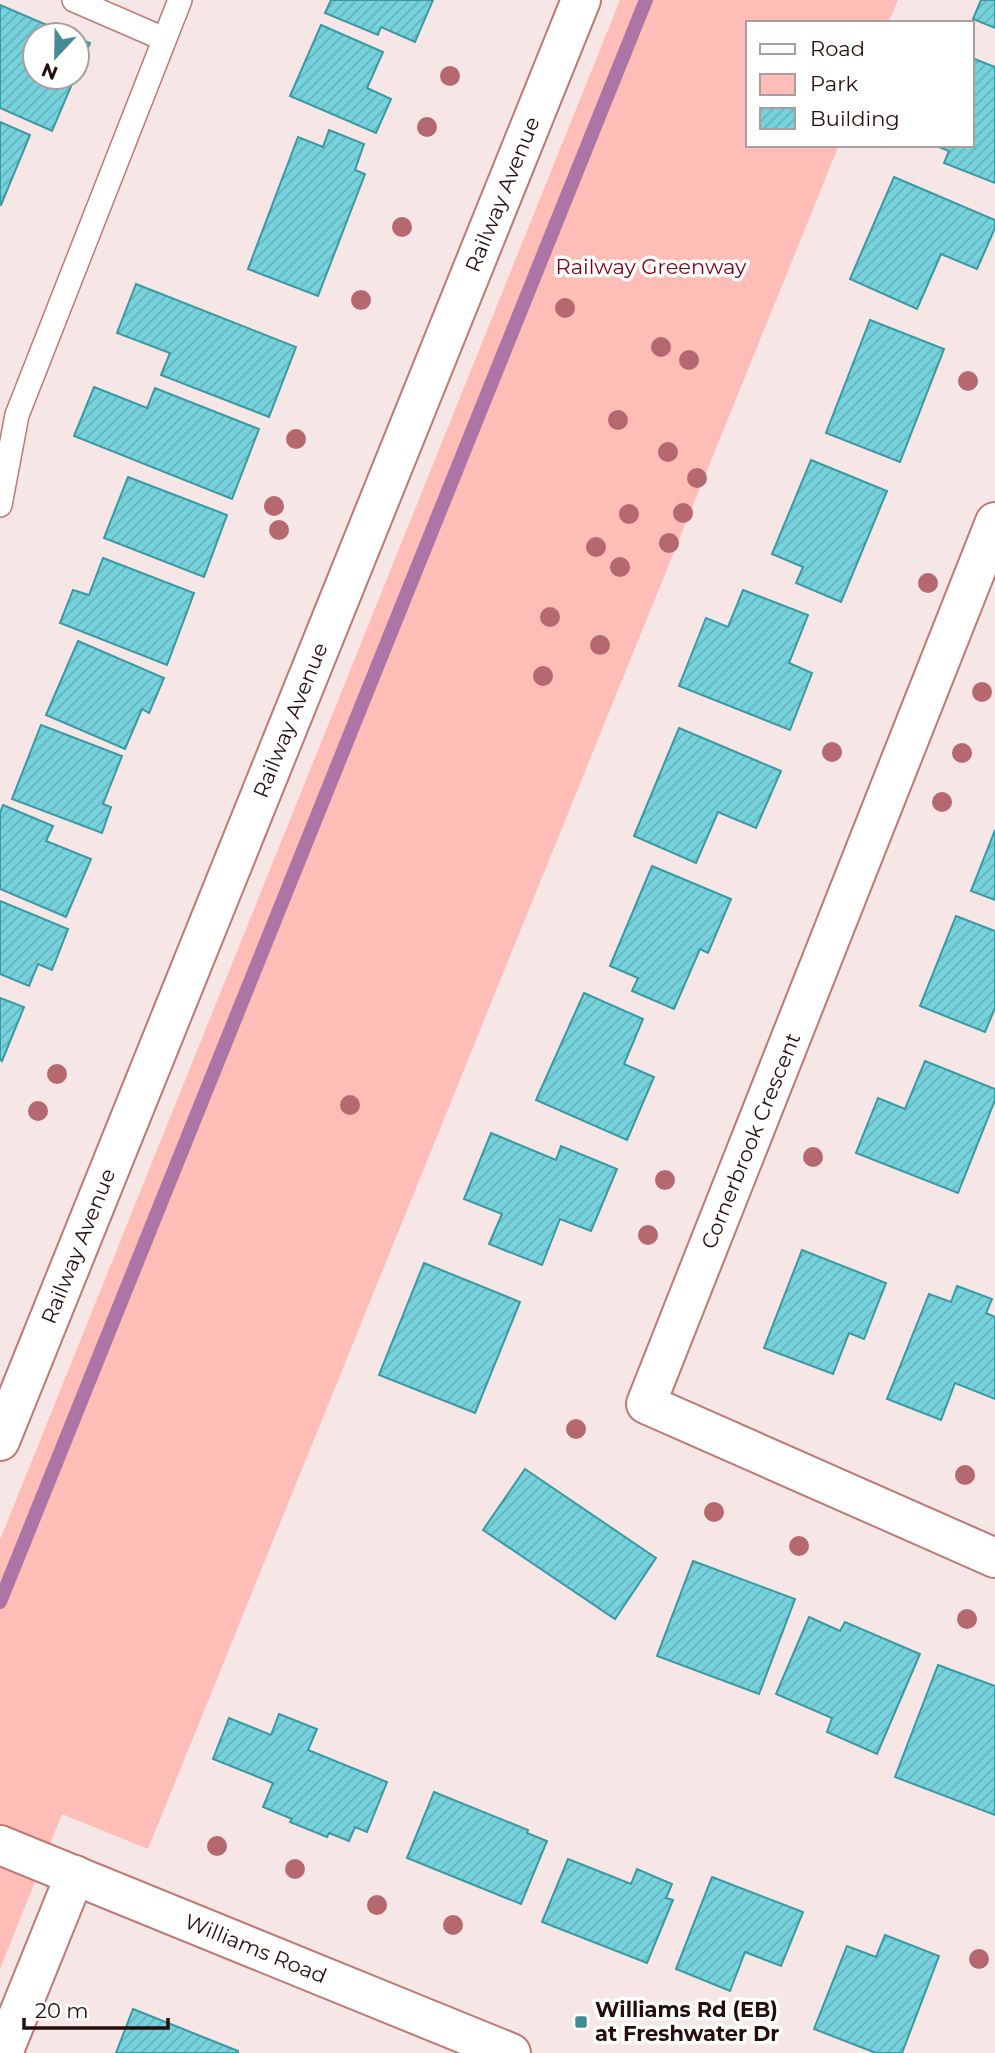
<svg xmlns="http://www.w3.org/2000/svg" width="995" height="2053" font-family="Montserrat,sans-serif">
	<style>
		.park { fill: #ffbdb7 }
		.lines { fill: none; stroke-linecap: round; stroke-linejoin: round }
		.stream { stroke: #ac75a6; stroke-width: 14 }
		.building { fill: url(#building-hatch); stroke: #3a99a3; stroke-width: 2 }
		.lane-casing { stroke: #be7973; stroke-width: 26 }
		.street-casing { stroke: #be7973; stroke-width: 42 }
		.secondary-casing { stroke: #be7973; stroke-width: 42 }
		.lane { stroke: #fff; stroke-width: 23 }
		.street { stroke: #fff; stroke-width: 38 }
		.secondary { stroke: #fff; stroke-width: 38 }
		.tree { fill: #b56870 }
		.poi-dot { fill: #448b93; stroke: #fff; stroke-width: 2.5 }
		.labels { text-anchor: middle; stroke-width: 7; stroke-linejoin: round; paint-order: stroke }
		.street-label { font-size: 21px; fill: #270d0b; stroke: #fff }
		.park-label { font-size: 21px; fill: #800010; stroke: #fff }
		.poi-label { font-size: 21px; font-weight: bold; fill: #270d0b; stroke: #fff; text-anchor: start }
	</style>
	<defs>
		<pattern id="building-hatch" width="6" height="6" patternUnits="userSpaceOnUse" patternTransform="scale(1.75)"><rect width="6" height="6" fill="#76d2dc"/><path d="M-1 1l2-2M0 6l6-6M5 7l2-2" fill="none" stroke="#66b3bb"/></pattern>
	</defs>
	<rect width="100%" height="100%" fill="#f6e6e5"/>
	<polygon class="park" points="620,0 898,0 888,23 748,23 748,145 839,145 148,1849 62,1814 0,1969 0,1540"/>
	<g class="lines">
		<polyline class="stream" points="0,1602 646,0"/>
	</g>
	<g class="building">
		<polygon points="331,0 433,0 415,42 381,27 378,35 325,13"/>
		<polygon points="981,0 995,0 995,28 973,19"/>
		<polygon points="0,5 70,35 35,35 35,77 75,77 52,131 0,108"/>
		<polygon points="321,25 383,52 367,88 391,99 376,133 290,96"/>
		<polygon points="77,38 90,43 77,73"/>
		<polygon points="972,58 995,67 995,183 944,163 949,151 934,145 972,145"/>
		<polygon points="0,122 30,135 1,205 0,205"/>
		<polygon points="329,130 364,144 355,170 365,174 318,296 248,269 298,137 323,147"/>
		<polygon points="894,177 995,220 995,228 977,269 941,254 917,309 850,279"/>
		<polygon points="136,284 296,347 269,417 161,375 170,353 117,333"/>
		<polygon points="870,320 944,349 900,462 826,433"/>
		<polygon points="94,387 147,408 155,388 259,429 232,499 74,436"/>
		<polygon points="811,460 887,491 841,602 796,583 803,567 772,554"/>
		<polygon points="128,477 227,515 204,577 104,538"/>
		<polygon points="103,558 194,593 167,665 60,623 73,590 89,595"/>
		<polygon points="743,590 808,615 789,663 812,673 790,730 679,686 706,618 728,627"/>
		<polygon points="78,641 164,678 149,713 142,709 125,749 46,715"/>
		<polygon points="41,725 122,756 103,804 111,807 102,833 12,799"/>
		<polygon points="679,728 781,771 756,828 718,812 696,863 634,836"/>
		<polygon points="3,805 53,826 46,841 91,859 66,917 0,889 0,813"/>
		<polygon points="995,830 995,900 971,891"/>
		<polygon points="652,866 731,899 708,953 700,949 674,1009 632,991 638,978 610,966"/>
		<polygon points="0,901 68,929 52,970 38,964 29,986 0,974"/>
		<polygon points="956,916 995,931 995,1008 985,1032 920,1006"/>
		<polygon points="584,993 643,1019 624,1064 654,1077 627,1140 536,1100"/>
		<polygon points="0,998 24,1007 2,1061 0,1060"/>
		<polygon points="925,1061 995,1089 995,1100 958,1193 856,1153 878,1098 905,1109"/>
		<polygon points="491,1133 556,1160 561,1146 617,1169 591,1231 560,1219 542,1265 489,1244 502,1214 464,1199"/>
		<polygon points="802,1250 886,1283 864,1339 849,1333 833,1374 764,1348"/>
		<polygon points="424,1263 520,1302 475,1413 379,1375"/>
		<polygon points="957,1286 992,1299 986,1313 995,1317 995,1399 955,1383 941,1420 887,1399 929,1294 951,1302"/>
		<polygon points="525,1469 656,1558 615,1619 483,1530"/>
		<polygon points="693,1561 795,1599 759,1694 657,1656"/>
		<polygon points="809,1617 840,1631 845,1622 920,1654 877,1754 827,1732 832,1718 776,1694"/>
		<polygon points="938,1665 995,1686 995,1815 895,1777"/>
		<polygon points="279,1714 317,1729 308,1750 387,1782 367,1832 355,1827 349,1841 329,1833 327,1837 290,1822 292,1819 263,1807 273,1783 213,1759 229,1718 271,1735"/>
		<polygon points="434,1792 528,1830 527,1833 547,1841 521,1904 407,1858"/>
		<polygon points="568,1859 631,1884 637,1869 672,1884 666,1898 673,1900 647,1963 542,1922"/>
		<polygon points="712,1877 803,1912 781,1966 745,1952 730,1991 676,1969"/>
		<polygon points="885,1935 939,1956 902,2053 876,2053 814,2029 847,1946 876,1957"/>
		<polygon points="133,2009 238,2051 238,2053 116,2053"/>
	</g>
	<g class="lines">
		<g class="lane-casing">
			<g id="lane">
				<polyline points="74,0 164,39"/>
				<polyline points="0,505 17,415 180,0"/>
			</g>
		</g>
		<g class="street-casing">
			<g id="street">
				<polyline points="995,522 646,1404 995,1558"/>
				<polyline points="3,2053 75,1875"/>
			</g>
		</g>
		<g class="secondary-casing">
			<g id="secondary">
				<path id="s1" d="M0,1441L581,0"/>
				<path id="s2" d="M0,1845L511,2053"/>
			</g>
		</g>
		<use href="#lane" class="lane"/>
		<use href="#street" class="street"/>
		<use href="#secondary" class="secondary"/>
	</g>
	<g class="tree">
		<circle cx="450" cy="76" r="10"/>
		<circle cx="427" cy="127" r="10"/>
		<circle cx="402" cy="227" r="10"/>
		<circle cx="361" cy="300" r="10"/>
		<circle cx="565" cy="308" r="10"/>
		<circle cx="661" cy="347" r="10"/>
		<circle cx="689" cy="360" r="10"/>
		<circle cx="968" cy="381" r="10"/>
		<circle cx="618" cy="420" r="10"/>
		<circle cx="296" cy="439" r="10"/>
		<circle cx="668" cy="452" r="10"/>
		<circle cx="697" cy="478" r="10"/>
		<circle cx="274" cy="506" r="10"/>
		<circle cx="683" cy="513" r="10"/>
		<circle cx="629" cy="514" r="10"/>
		<circle cx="279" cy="530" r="10"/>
		<circle cx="669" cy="543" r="10"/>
		<circle cx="596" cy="547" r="10"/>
		<circle cx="620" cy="567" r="10"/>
		<circle cx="928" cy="583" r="10"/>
		<circle cx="550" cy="617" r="10"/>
		<circle cx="600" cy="645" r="10"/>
		<circle cx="543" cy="676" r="10"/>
		<circle cx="982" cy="692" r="10"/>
		<circle cx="832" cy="752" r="10"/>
		<circle cx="962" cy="753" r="10"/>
		<circle cx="942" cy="802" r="10"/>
		<circle cx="57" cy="1074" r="10"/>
		<circle cx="350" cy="1105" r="10"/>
		<circle cx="38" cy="1111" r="10"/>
		<circle cx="813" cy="1157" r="10"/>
		<circle cx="665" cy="1180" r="10"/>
		<circle cx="648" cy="1235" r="10"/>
		<circle cx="576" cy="1429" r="10"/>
		<circle cx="965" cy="1475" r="10"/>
		<circle cx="714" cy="1512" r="10"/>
		<circle cx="799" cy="1546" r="10"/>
		<circle cx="967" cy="1619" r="10"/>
		<circle cx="217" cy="1846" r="10"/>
		<circle cx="295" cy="1869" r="10"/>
		<circle cx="377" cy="1905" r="10"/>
		<circle cx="453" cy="1925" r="10"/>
		<circle cx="979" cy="1959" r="10"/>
	</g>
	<rect class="poi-dot" x="574" y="2015" width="14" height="14" rx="3.5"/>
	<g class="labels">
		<g class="street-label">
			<text dy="7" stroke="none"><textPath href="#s1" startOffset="1344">Railway Avenue</textPath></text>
			<text dy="7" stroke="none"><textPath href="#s1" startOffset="777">Railway Avenue</textPath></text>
			<text transform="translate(751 1141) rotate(-68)" y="7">Cornerbrook Crescent</text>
			<text dy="7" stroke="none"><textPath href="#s1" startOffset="210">Railway Avenue</textPath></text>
			<text dy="7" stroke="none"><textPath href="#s2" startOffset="276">Williams Road</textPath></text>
		</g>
		<g class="park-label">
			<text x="651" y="274">Railway Greenway</text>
		</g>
		<g class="poi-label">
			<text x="595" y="2017">Williams Rd (EB)<tspan x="595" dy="24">at Freshwater Dr</tspan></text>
		</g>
	</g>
	<rect x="746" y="21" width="228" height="126" fill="#ffffff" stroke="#a99e9d" stroke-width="2"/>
	<rect x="760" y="44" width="35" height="10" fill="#ffffff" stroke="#a99e9d" stroke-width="2"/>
	<text x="810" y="56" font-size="21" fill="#270d0b">Road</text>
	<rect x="760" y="74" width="35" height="21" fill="#ffbdb7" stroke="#a99e9d" stroke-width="2"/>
	<text x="810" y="91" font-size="21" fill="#270d0b">Park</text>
	<rect x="760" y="108" width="35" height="21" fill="url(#building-hatch)" stroke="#a99e9d" stroke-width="2"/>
	<text x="810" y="126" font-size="21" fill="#270d0b">Building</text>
	<g transform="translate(56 56) rotate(202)"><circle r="33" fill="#ffffff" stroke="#a99e9d" stroke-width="2"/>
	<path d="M0-5L12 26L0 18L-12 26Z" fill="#448b93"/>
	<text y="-10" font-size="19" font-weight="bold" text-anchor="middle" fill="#270d0b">N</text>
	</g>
	<path d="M24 2018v10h144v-10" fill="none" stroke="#270d0b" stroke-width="3.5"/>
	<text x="35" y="2018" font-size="21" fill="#270d0b" stroke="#ffffff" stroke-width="5" paint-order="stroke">20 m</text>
</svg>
